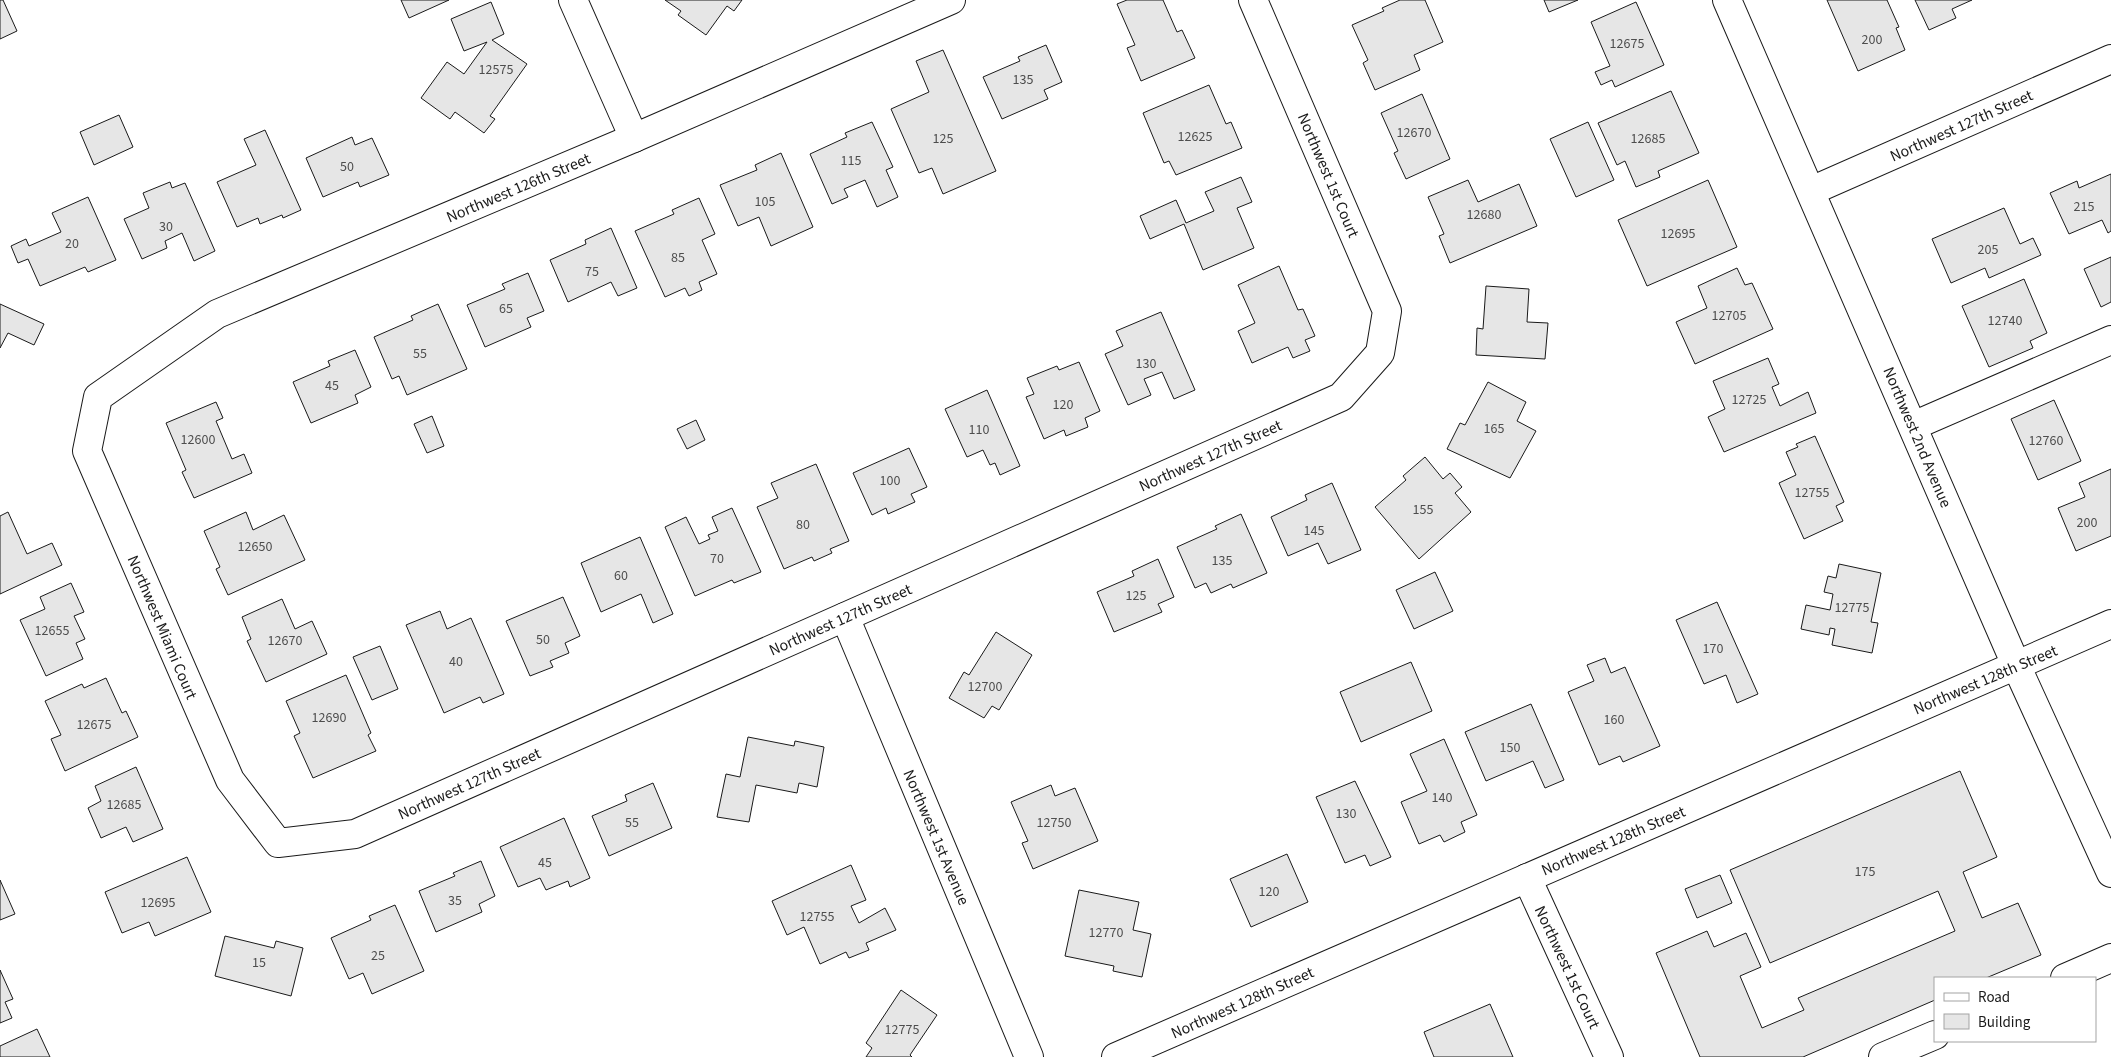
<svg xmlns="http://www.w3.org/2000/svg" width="2111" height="1057" font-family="'Source Sans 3',sans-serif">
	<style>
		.building { fill: #e6e6e6; stroke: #1a1a1a }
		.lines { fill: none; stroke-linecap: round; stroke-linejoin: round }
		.minor-casing { stroke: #1a1a1a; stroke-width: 30 }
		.minor { stroke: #fff; stroke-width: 28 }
		.labels { text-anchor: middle; stroke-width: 4; stroke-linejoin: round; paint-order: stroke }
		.number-label { font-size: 14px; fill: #4d4d4d }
		.street-label { font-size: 16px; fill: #1a1a1a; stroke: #fff }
	</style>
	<rect width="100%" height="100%" fill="#fff"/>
	<g class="building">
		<polygon points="0,0 3,0 17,31 0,39"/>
		<polygon points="401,0 449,0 409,18"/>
		<polygon points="665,0 742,0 734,11 727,6 706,35 678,15 681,11"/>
		<polygon points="1127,0 1163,0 1177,32 1182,30 1195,58 1141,81 1127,48 1135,45 1117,4"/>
		<polygon points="1400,0 1425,0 1443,42 1414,55 1420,70 1375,90 1363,63 1368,60 1352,25 1384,11 1382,8"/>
		<polygon points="1544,0 1578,0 1549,12"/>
		<polygon points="1827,0 1887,0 1899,27 1896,28 1905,50 1858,71"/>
		<polygon points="1915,0 1972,0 1952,9 1956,18 1929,30"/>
		<polygon points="491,2 504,34 492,40 527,64 490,116 495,119 484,133 455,112 450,119 421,98 447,62 464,74 487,42 464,51 451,19"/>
		<polygon points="1636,2 1664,65 1615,87 1612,80 1601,85 1595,72 1610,66 1591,22"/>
		<polygon points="1046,45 1062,82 1044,90 1048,99 1002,119 983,77 1020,61 1018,57"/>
		<polygon points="943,50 996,171 943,194 932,168 919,173 891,109 929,92 916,61"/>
		<polygon points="1209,85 1226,124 1231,122 1242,148 1176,175 1169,161 1164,163 1143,113"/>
		<polygon points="1671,91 1699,153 1658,171 1660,177 1636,187 1625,161 1617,165 1598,123"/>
		<polygon points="1422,94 1450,159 1406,179 1394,153 1398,151 1381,113"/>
		<polygon points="119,115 133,147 94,165 80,132"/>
		<polygon points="872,122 893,167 886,170 898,197 877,207 865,180 844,189 848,197 832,204 810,154 847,137 845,133"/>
		<polygon points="1588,122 1614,180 1576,197 1550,139"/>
		<polygon points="265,130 301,210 283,218 282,215 260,224 258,218 237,227 217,182 256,165 244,139"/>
		<polygon points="352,137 355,145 372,138 389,175 360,187 358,182 323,197 306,158"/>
		<polygon points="781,153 813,227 771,246 759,217 738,226 720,185 757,170 755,165"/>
		<polygon points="2111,174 2111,231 2108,233 2102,220 2069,234 2050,193 2077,181 2079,188"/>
		<polygon points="1241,177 1252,202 1237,208 1254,248 1203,270 1184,224 1150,239 1140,216 1176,200 1186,223 1214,211 1205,192"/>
		<polygon points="1468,180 1478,202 1519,184 1537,226 1450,263 1439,236 1444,234 1428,197"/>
		<polygon points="1708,180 1737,247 1647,286 1618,220"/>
		<polygon points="170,182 172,188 185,183 215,251 194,261 182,233 165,241 167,248 142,259 124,219 149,208 143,193"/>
		<polygon points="88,197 116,260 88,272 85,267 40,286 28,259 18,263 11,246 26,239 29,246 61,232 52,213"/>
		<polygon points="699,198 715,234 702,240 717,274 699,282 702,290 689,296 685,288 665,297 635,231 674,214 672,210"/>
		<polygon points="2004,208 2020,244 2033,238 2041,255 1989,278 1985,268 1951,283 1932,239"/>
		<polygon points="611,228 637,288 618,296 611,282 568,302 550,260 586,244 585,240"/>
		<polygon points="2111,257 2111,302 2101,307 2084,269"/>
		<polygon points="1279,266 1298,310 1303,309 1315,336 1305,340 1310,351 1293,358 1288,347 1252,363 1238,331 1255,323 1238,285"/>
		<polygon points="1737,268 1745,285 1752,283 1773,329 1695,364 1676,322 1707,308 1698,286"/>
		<polygon points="528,273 544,311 527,318 531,327 485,347 467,305 505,289 502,284"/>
		<polygon points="2024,279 2047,333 2030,341 2033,348 1989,367 1962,306"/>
		<polygon points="1486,286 1529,289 1527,322 1548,323 1545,359 1476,355 1477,328 1483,329"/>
		<polygon points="0,304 44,324 34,345 8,333 0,348"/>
		<polygon points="438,304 467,369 407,395 399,376 392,379 374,337 413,320 411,316"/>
		<polygon points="1161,312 1195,390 1174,399 1162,372 1144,379 1151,395 1128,405 1105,354 1123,346 1116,331"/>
		<polygon points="355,350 371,387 355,395 358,403 311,423 293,382 330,366 328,361"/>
		<polygon points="1768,358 1779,384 1772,387 1780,406 1808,392 1816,413 1724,452 1708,417 1725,409 1713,381"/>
		<polygon points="1079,362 1100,411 1085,418 1088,427 1066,436 1064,430 1044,439 1026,397 1034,394 1027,378 1057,366 1059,370"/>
		<polygon points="1488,382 1526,402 1517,421 1536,431 1510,478 1447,449 1460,423 1465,425"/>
		<polygon points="987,390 1020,466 1000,475 995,463 990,465 983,450 967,457 945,409"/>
		<polygon points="2054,400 2081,461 2038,480 2011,419"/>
		<polygon points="216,402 223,418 216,421 232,459 244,454 252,473 194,498 182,472 186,470 166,423"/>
		<polygon points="432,416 444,446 427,453 414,424"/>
		<polygon points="696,420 705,440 687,449 677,429"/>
		<polygon points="1815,436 1844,502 1836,506 1843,521 1804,539 1779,483 1796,475 1786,452 1798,447 1796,444"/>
		<polygon points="909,448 927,487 911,494 915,502 888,514 886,508 872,515 853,473"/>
		<polygon points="1425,457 1443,479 1450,473 1462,487 1455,493 1471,512 1419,559 1375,507 1406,480 1403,476"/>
		<polygon points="816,464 849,541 830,549 832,553 814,561 812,557 784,569 757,507 778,498 771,483"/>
		<polygon points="2111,469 2111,536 2076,551 2058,508 2085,497 2079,483"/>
		<polygon points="1332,483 1361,550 1328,564 1318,543 1288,556 1271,517 1307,500 1305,495"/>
		<polygon points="732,508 761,572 734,583 732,580 695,596 665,527 686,517 699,544 710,539 708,535 718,531 712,517"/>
		<polygon points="8,512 27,554 52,543 62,565 0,594 0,516"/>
		<polygon points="246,512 253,530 284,515 305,560 228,595 216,569 220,567 204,531"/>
		<polygon points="1241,514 1267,573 1233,588 1231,584 1211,593 1206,583 1195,588 1177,547 1217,529 1215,526"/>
		<polygon points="640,537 673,614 653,623 641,594 601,612 581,563"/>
		<polygon points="1158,559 1174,597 1158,604 1162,612 1114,632 1097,592 1134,576 1132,571"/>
		<polygon points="1839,564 1881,573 1871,622 1878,623 1872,653 1832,645 1835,629 1830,628 1829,635 1801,629 1806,605 1830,610 1833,594 1824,592 1828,576 1836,578"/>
		<polygon points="1435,572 1453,611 1414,629 1396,590"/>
		<polygon points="71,583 84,612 74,616 85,639 76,643 83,659 46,676 20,620 45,609 40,597"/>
		<polygon points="563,597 580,636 565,643 569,653 550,661 553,667 530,676 506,621"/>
		<polygon points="282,599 295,629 312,621 327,654 266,682 247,641 251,639 242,617"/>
		<polygon points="1717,602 1758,694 1737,703 1726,675 1704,684 1676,620"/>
		<polygon points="440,611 447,629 471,618 504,694 483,703 480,697 444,713 406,625"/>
		<polygon points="996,632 1032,655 999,710 992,706 984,718 949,698 964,672 969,675"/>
		<polygon points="380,646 398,689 372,700 353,657"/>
		<polygon points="1605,658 1611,673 1625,667 1660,746 1623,762 1620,756 1599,765 1568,692 1594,681 1587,665"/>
		<polygon points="1411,662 1432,711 1361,742 1340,692"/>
		<polygon points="346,675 371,733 368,735 376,751 313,778 294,736 300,733 286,701"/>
		<polygon points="106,678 122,713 126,711 138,737 65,771 51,739 61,735 45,701 82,684 84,688"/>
		<polygon points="1531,704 1564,780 1545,788 1533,761 1486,781 1465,732"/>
		<polygon points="748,737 794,746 795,741 824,747 817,787 799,783 797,793 756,785 749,822 717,817 726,774 740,777"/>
		<polygon points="1444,739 1477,815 1461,822 1465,832 1444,842 1440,835 1419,844 1401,802 1427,791 1410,754"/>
		<polygon points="136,767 163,829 133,842 126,827 101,838 88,808 101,801 95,786"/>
		<polygon points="1960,771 1997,857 1963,872 1982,918 2018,903 2041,955 1986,978 1935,978 1935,1000 1803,1057 1700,1057 1656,953 1707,931 1714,947 1746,933 1761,967 1740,976 1762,1028 1804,1010 1798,998 1955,931 1938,891 1770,963 1730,870"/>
		<polygon points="1355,781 1391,857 1370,866 1365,855 1345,863 1316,797"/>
		<polygon points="653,783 672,828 609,856 592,816 627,801 625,795"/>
		<polygon points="1051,785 1055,796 1075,788 1098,841 1033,869 1022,843 1028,841 1011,802"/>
		<polygon points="564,818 590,878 570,887 568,881 546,890 540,878 518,887 500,847"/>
		<polygon points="1287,854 1308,902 1251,927 1230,879"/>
		<polygon points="187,857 211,912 155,936 149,922 122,933 105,892"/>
		<polygon points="481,861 495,896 479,904 482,912 436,932 419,891 455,876 453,873"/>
		<polygon points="851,865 866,900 851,906 859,923 885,908 896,930 866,943 869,950 849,958 846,952 820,964 804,927 787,935 772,901"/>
		<polygon points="1720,875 1732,903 1697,918 1685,889"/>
		<polygon points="0,880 15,914 0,920"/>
		<polygon points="1079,890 1139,902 1133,930 1151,934 1142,977 1113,971 1114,966 1065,956"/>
		<polygon points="395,905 424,971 372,994 363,973 349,979 331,938 371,920 369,916"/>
		<polygon points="225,936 274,948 276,941 303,948 291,996 215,976"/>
		<polygon points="0,970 13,999 5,1002 12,1018 0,1023"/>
		<polygon points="901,990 937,1015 910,1055 912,1057 866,1057 872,1048 866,1043"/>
		<polygon points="1490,1004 1513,1057 1434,1057 1424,1032"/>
		<polygon points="37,1029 50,1057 0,1057 0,1046"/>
	</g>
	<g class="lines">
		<g class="minor-casing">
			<g id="minor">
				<polyline points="573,0 634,138"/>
				<polyline points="951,0 634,138 217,314 98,397 87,451 230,780 278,843 355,834 1341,397 1380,353 1387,311 1253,0"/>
				<polyline points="1727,0 2016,665 2111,873"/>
				<polyline points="1811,191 2111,59"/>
				<polyline points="1913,426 2111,340"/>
				<polyline points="845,617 1029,1057"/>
				<polyline points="1527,878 1609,1057"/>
				<polyline points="2065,978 2111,958"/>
				<polyline points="1116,1057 2111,624"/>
				<polyline points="1883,1057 1935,1035"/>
			</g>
		</g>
		<use href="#minor" class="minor"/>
	</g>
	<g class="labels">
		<g class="number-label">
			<text x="1872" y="44">200</text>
			<text x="1627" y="48">12675</text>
			<text x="496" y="74">12575</text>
			<text x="1023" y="84">135</text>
			<text x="1414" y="137">12670</text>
			<text x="1195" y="141">12625</text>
			<text x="943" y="143">125</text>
			<text x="1648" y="143">12685</text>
			<text x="851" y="165">115</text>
			<text x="347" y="171">50</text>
			<text x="765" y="206">105</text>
			<text x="2084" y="211">215</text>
			<text x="1484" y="219">12680</text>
			<text x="166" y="231">30</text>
			<text x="1678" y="238">12695</text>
			<text x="72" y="248">20</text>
			<text x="1988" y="254">205</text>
			<text x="678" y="262">85</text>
			<text x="592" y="276">75</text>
			<text x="506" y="313">65</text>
			<text x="1729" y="320">12705</text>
			<text x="2005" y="325">12740</text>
			<text x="420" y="358">55</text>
			<text x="1146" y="368">130</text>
			<text x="332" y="390">45</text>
			<text x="1749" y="404">12725</text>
			<text x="1063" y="409">120</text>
			<text x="1494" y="433">165</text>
			<text x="979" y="434">110</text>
			<text x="198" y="444">12600</text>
			<text x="2046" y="445">12760</text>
			<text x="890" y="485">100</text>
			<text x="1812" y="497">12755</text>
			<text x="1423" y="514">155</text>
			<text x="2087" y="527">200</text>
			<text x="803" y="529">80</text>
			<text x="1314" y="535">145</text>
			<text x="255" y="551">12650</text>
			<text x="717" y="563">70</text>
			<text x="1222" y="565">135</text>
			<text x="621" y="580">60</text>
			<text x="1136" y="600">125</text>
			<text x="1852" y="612">12775</text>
			<text x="52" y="635">12655</text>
			<text x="543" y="644">50</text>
			<text x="285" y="645">12670</text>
			<text x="1713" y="653">170</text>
			<text x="456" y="666">40</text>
			<text x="985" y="691">12700</text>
			<text x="329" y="722">12690</text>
			<text x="1614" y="724">160</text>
			<text x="94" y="729">12675</text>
			<text x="1510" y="752">150</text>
			<text x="1442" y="802">140</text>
			<text x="124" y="809">12685</text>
			<text x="1346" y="818">130</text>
			<text x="632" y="827">55</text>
			<text x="1054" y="827">12750</text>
			<text x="545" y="867">45</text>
			<text x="1865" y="876">175</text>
			<text x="1269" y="896">120</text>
			<text x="455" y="905">35</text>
			<text x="158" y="907">12695</text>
			<text x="817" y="921">12755</text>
			<text x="1106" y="937">12770</text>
			<text x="378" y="960">25</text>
			<text x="259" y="967">15</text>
			<text x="902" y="1034">12775</text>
		</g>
		<g class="street-label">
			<text transform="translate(1961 125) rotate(-24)" y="6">Northwest 127th Street</text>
			<text transform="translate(1329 175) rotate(67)" y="6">Northwest 1st Court</text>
			<text transform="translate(518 187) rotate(-23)" y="6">Northwest 126th Street</text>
			<text transform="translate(1918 437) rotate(67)" y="6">Northwest 2nd Avenue</text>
			<text transform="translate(1210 455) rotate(-24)" y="6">Northwest 127th Street</text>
			<text transform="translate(840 619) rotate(-24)" y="6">Northwest 127th Street</text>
			<text transform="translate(163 627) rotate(67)" y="6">Northwest Miami Court</text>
			<text transform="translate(1985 679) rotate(-23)" y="6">Northwest 128th Street</text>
			<text transform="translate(469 783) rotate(-24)" y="6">Northwest 127th Street</text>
			<text transform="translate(937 837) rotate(67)" y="6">Northwest 1st Avenue</text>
			<text transform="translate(1613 840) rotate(-23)" y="6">Northwest 128th Street</text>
			<text transform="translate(1568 967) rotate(65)" y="6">Northwest 1st Court</text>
			<text transform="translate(1242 1002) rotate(-24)" y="6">Northwest 128th Street</text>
		</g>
	</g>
	<rect x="1934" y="977" width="162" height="65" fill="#ffffff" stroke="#a3a3a3"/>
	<rect x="1944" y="993" width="25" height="8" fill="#ffffff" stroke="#a3a3a3"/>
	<text x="1978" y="1002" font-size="15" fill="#1a1a1a">Road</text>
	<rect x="1944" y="1014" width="25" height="15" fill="#e6e6e6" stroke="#a3a3a3"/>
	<text x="1978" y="1027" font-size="15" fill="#1a1a1a">Building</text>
</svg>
